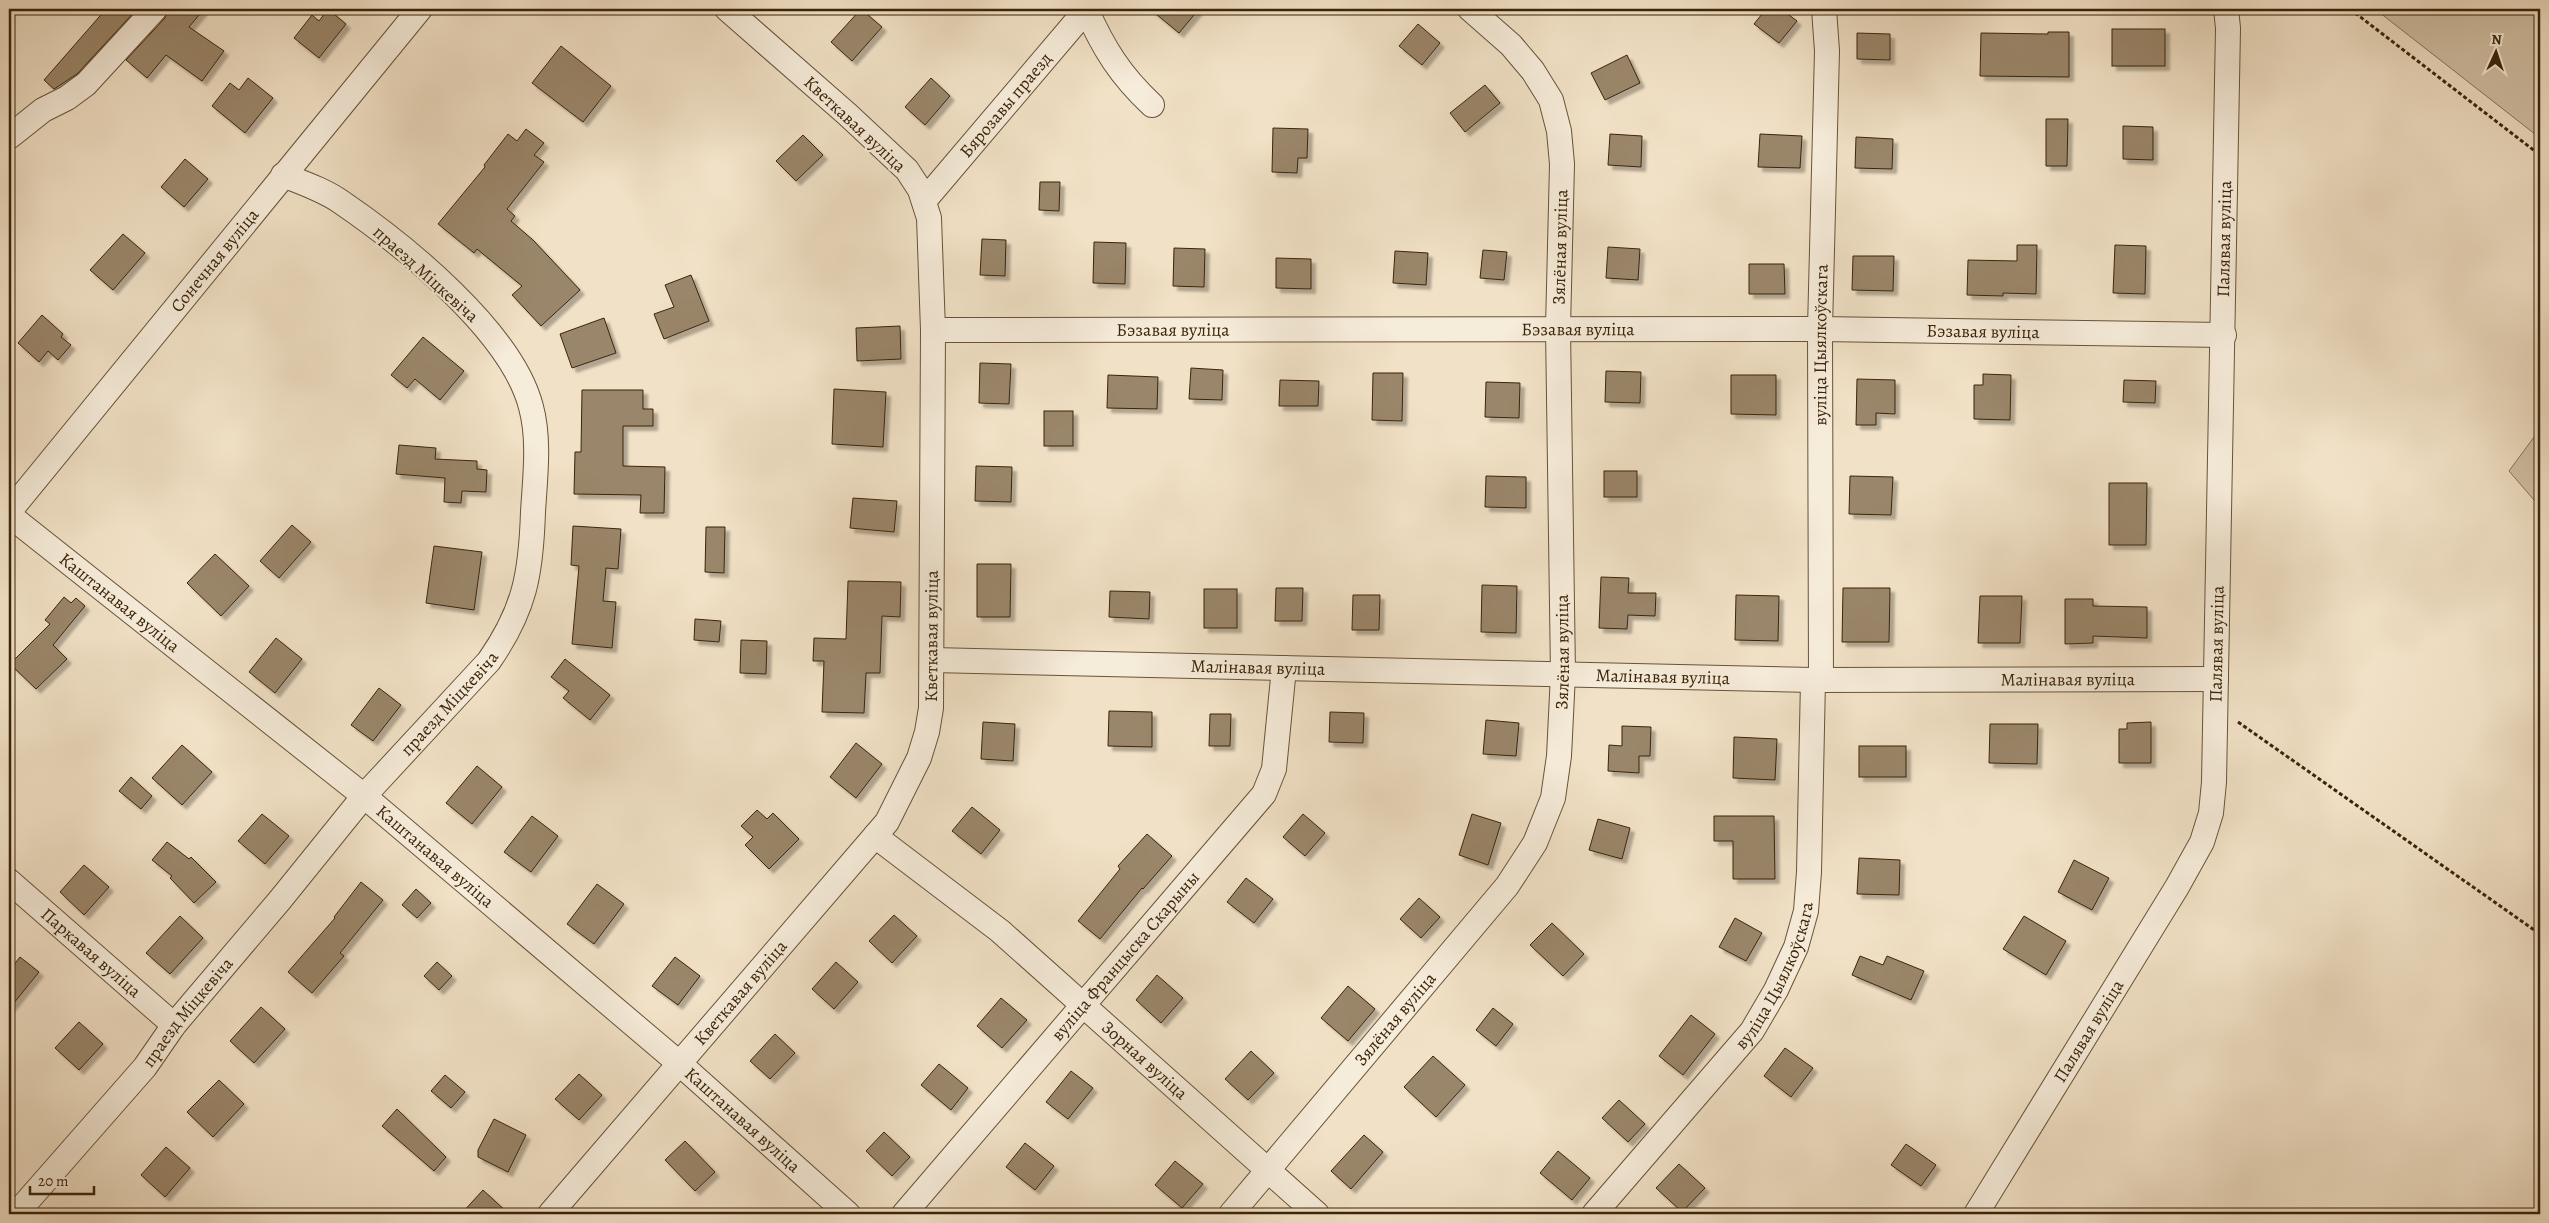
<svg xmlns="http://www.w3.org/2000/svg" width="2549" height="1223" font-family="Alegreya,serif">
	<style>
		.green { fill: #d2c1a6; stroke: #867257 }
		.building { fill: #9a866b; stroke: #3b2408; filter: url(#shadow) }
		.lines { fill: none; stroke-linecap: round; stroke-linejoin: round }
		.minor-casing { stroke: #685338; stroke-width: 26 }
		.path { stroke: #3b2408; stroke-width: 3; stroke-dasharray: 4 2.5; stroke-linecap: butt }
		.minor { stroke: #f6ecda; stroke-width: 24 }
		.labels { text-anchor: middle; stroke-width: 4.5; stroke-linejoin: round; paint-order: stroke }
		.street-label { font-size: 18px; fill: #3b2408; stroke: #f6ecda }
	</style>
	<defs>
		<filter id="shadow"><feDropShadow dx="4.5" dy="4.5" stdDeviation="1" flood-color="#0004"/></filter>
	</defs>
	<rect width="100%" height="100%" fill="#f1e1c6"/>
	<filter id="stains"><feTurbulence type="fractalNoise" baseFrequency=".004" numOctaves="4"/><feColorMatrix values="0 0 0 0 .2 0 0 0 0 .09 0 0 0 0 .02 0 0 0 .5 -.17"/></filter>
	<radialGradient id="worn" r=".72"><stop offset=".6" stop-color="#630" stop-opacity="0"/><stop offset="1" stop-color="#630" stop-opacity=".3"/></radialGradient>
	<g class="green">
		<polygon points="2375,9 2540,9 2540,138"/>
		<polygon points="2540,429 2540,507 2509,471"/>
	</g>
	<g class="building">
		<polygon points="106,9 137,9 77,74 54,89 44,80"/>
		<polygon points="168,9 204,9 189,27 224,51 202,81 166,55 147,78 126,60 165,18"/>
		<polygon points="328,9 346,24 319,58 294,38 312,15 319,21"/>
		<polygon points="861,9 882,27 852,61 831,42"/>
		<polygon points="1150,9 1199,9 1179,33"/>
		<polygon points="1766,9 1781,9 1797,21 1779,43 1754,24"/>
		<polygon points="1418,24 1440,43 1422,65 1399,46"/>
		<rect x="2112" y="29" width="53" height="37"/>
		<polygon points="2048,32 2069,32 2069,77 1980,76 1981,33 2048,34"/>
		<polygon points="1857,33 1890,34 1890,60 1857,59"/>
		<polygon points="561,46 611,86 583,122 532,83"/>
		<polygon points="1627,55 1640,83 1605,100 1591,73"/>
		<polygon points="248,78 273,98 245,133 212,106 230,83 239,90"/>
		<polygon points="931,78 950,96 925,125 905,107"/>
		<polygon points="1485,85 1500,103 1465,132 1450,113"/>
		<polygon points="2046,119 2068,119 2067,166 2046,166"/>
		<polygon points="2123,126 2153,127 2153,160 2123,159"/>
		<polygon points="1273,128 1308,129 1307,158 1298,158 1297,173 1272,172"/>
		<polygon points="526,129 544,143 534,155 544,162 507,209 515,216 511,221 533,240 580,290 541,326 512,295 522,286 477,249 474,253 438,224 485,167 484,165 508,134 517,141"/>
		<polygon points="1610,134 1642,136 1641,167 1608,165"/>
		<polygon points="1760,134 1802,136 1800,168 1758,167"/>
		<polygon points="803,135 823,155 796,181 776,161"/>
		<polygon points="1856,137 1893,139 1892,169 1855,168"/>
		<polygon points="185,159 208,179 184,207 161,187"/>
		<polygon points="1040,182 1060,182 1059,211 1039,210"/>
		<polygon points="123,234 145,253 113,290 90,270"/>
		<polygon points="982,239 1006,240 1005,276 980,275"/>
		<polygon points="1094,242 1126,243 1125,284 1093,283"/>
		<polygon points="2017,245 2037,245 2036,294 2003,293 2003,296 1967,295 1968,260 2017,261"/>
		<polygon points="2115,245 2146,246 2145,294 2113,293"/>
		<polygon points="1608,247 1640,249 1638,280 1606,278"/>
		<polygon points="1174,248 1205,249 1204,287 1173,286"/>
		<polygon points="1483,250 1507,252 1504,280 1480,278"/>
		<polygon points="1395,251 1428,253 1426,285 1393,283"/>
		<polygon points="1853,256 1894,256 1893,291 1852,290"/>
		<polygon points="1276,258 1311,259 1311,289 1276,288"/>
		<polygon points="1749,264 1784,264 1785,294 1749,294"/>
		<polygon points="691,275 709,321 664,339 654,314 674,307 665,285"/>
		<polygon points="42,315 63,334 61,337 71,345 58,360 48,351 39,362 18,343"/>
		<polygon points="604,318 616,353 572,368 560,334"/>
		<polygon points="900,326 901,359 857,361 856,328"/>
		<polygon points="423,337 464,371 440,400 415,379 407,388 391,375"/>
		<polygon points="980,363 1011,364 1009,404 979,403"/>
		<polygon points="1191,368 1223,370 1222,400 1189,399"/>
		<polygon points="1606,371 1641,372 1640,403 1605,402"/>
		<polygon points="1373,373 1403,373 1402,421 1372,420"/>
		<polygon points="1983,374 2011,375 2010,420 1974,419 1974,385 1983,385"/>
		<polygon points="1108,375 1158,377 1157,409 1107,408"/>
		<polygon points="1731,375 1776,375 1776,415 1731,414"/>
		<polygon points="1857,379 1895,380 1895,414 1876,413 1876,425 1856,425"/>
		<polygon points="1280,380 1319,381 1318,406 1279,406"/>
		<polygon points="2124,380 2156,381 2155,403 2123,402"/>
		<polygon points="1486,382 1520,383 1519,418 1485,417"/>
		<polygon points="834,389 886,392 883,447 832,444"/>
		<polygon points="582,390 643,390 643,409 653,409 653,426 623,426 623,466 665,467 664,513 640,513 641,495 574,494 575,452 581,452"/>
		<rect x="1044" y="411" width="29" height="35"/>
		<polygon points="399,445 436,448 435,459 477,461 477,469 487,470 486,492 462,491 461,503 444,502 445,478 396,474"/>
		<polygon points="976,466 1012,467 1011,502 975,501"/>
		<rect x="1604" y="471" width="33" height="26"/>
		<polygon points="1486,476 1526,477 1526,508 1485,507"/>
		<polygon points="1850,476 1893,477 1891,515 1849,514"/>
		<polygon points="2109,483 2147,483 2146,545 2109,545"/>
		<polygon points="853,498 897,501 894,532 850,528"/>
		<polygon points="292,525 311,542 279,578 260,561"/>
		<polygon points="573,526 621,529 618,569 606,568 603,601 616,602 612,648 572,644 579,566 571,565"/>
		<polygon points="706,527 725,527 724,573 705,572"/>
		<polygon points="434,546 482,552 474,610 426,603"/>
		<polygon points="215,554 249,586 221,616 187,583"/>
		<polygon points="977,564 1011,564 1010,617 977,617"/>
		<polygon points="1601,577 1629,578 1628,593 1656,593 1655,616 1628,615 1627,629 1599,628"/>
		<polygon points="848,581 901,582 900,617 882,616 880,673 866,673 864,713 822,712 824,661 813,661 814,638 846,639"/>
		<polygon points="1482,585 1517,586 1516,633 1481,632"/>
		<polygon points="1276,588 1303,588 1302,621 1275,621"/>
		<polygon points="1843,588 1890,588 1889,642 1842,642"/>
		<rect x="1204" y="589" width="33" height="39"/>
		<polygon points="1110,591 1150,592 1149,619 1109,617"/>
		<polygon points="1353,595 1380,595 1379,630 1352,630"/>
		<polygon points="1736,595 1779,596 1778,641 1735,640"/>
		<polygon points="1980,596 2022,596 2020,643 1978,643"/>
		<polygon points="64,597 71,603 76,598 85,606 53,645 67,659 36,689 10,664 50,624 45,620"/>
		<polygon points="2065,599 2093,599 2093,606 2147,607 2147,638 2093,636 2093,643 2065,644"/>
		<polygon points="695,619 721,621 719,642 694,640"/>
		<polygon points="276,638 302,659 275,693 249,672"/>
		<polygon points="741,640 767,641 766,674 740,673"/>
		<polygon points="565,659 610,695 590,720 563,698 569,691 551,677"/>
		<polygon points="379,688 401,705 373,741 351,725"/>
		<polygon points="1109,711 1152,712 1152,747 1108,746"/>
		<polygon points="1330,712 1364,713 1363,743 1329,742"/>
		<polygon points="1210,714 1231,714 1230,746 1209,746"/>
		<polygon points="1486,720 1519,723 1516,756 1483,754"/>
		<polygon points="983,722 1015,724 1013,761 981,759"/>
		<polygon points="2151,722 2151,763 2119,763 2119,729 2127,729 2127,723"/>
		<polygon points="1990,724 2038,724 2037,764 1989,763"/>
		<polygon points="1622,726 1651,727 1650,756 1639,756 1639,773 1608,771 1609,745 1622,746"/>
		<polygon points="1734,737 1777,739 1775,780 1733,778"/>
		<polygon points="856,743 882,764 856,798 830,777"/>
		<polygon points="182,745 212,772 182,805 152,778"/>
		<rect x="1859" y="746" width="47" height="31"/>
		<polygon points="477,766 502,787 472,824 446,803"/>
		<polygon points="131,777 152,796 141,809 119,791"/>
		<polygon points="972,807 1000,830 981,854 952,831"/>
		<polygon points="757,810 767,819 773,813 799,839 769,869 745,845 753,837 741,826"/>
		<polygon points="262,814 289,836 265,864 238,841"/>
		<polygon points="1303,814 1325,833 1305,856 1283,837"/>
		<polygon points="1472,814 1501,823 1488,865 1459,855"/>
		<polygon points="532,816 558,836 531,872 504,852"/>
		<polygon points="1714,816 1774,816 1775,879 1733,879 1733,841 1714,841"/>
		<polygon points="1598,819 1630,828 1622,859 1589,850"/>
		<polygon points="1147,834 1172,856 1143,889 1142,888 1100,939 1078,921 1120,869 1118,866"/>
		<polygon points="167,842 189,859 191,857 216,882 194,903 170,878 172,876 152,860"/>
		<polygon points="1859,858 1900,860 1899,895 1857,894"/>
		<polygon points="2074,860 2109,878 2092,910 2058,892"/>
		<polygon points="84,865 109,887 84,915 60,892"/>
		<polygon points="1246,878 1273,899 1254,923 1227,902"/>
		<polygon points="361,882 383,900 340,953 344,956 312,993 288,972 335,918 334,917"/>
		<polygon points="597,884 624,904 594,944 567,924"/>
		<polygon points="416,889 431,903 417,918 402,905"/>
		<polygon points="1419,898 1440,917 1421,938 1400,919"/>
		<polygon points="894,915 917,936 892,963 869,941"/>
		<polygon points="180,916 203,938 170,974 146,953"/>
		<polygon points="2024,916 2066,941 2046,975 2003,949"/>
		<polygon points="1735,918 1762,933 1746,961 1719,947"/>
		<polygon points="1552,923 1584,954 1563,976 1530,945"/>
		<polygon points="1860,956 1883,965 1887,956 1924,971 1911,1000 1852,975"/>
		<polygon points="20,957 39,972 9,1009 9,971"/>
		<polygon points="675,957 700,976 678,1005 652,986"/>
		<polygon points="437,962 452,976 439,990 424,976"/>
		<polygon points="836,962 858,982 834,1009 812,989"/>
		<polygon points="1157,975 1183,998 1161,1023 1136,1000"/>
		<polygon points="1348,986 1375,1009 1348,1041 1321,1018"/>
		<polygon points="1001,998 1027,1020 1002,1048 977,1026"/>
		<polygon points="261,1007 285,1029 254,1063 230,1041"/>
		<polygon points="1493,1008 1513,1024 1496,1046 1476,1030"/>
		<polygon points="1691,1015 1715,1034 1683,1075 1659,1056"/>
		<polygon points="79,1022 103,1044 79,1070 55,1048"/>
		<polygon points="775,1034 795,1053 770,1079 750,1061"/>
		<polygon points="1785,1048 1813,1068 1791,1097 1764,1076"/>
		<polygon points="1251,1051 1274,1073 1248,1100 1225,1079"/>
		<polygon points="1433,1056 1465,1085 1436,1117 1404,1087"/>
		<polygon points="939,1064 968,1088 951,1110 921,1085"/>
		<polygon points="1071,1071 1093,1088 1068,1119 1046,1102"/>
		<polygon points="579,1074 602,1095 579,1120 555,1099"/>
		<polygon points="445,1075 465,1092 451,1108 431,1091"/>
		<polygon points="219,1080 244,1104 213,1137 187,1112"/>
		<polygon points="1619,1100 1645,1124 1628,1142 1602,1118"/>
		<polygon points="397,1109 446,1157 434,1171 382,1126"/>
		<polygon points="494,1119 526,1135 508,1172 478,1157 478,1150"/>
		<polygon points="884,1132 910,1157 892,1176 866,1151"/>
		<polygon points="1364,1135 1383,1152 1351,1189 1331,1171"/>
		<polygon points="685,1141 715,1172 695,1191 665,1160"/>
		<polygon points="1025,1143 1054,1166 1035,1190 1006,1167"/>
		<polygon points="1906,1144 1936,1165 1921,1186 1891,1165"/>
		<polygon points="166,1147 190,1168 165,1197 141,1175"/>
		<polygon points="1558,1151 1590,1178 1572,1200 1540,1173"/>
		<polygon points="1175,1161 1203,1184 1182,1208 1155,1185"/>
		<polygon points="1679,1164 1705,1188 1682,1212 1656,1188"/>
		<polygon points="483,1190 509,1214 461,1214"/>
	</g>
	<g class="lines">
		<g class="minor-casing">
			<g id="minor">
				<path d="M1086,9C1104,49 1120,75 1152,105"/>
				<polyline points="9,137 43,110 67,98 86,84 155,9"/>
				<path id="s1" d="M924,201L1087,9"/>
				<path id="s2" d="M933,330L1820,329L2224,335"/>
				<path id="s3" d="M9,512L420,9"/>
				<path id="s4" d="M9,515L364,796L680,1064L848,1214"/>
				<path id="s5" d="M932,660L1813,680L2216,679"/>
				<path id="s6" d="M1821,680L1820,329L1827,51L1824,9"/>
				<path id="s7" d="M875,836L1000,931L1317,1214"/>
				<path id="s8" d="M9,881L174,1025"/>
				<path id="s9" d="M16,1214L145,1067L174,1025L280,900L364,796L489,661C525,609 531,574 533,512C535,478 540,440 531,407C512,332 404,245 341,202C324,190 303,183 283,175"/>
				<path id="s10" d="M550,1214L887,822L919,758L927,732L931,708L933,330L929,218L920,190L907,170L847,114L727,9"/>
				<path id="s11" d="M904,1214L1264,794L1274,769L1284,668"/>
				<path id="s12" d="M1231,1214L1507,886L1535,843L1553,798L1559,756L1563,674L1558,328L1562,164L1559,131L1551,100L1533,71L1511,45L1470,9"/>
				<path id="s13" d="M1594,1214L1752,1031L1776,990L1796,947L1806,911L1809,872L1813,680"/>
				<path id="s14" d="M1976,1214L2177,887L2202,842L2211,813L2214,782L2228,28L2226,9"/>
			</g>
		</g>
		<g class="path">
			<polyline points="2350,9 2540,155"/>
			<polyline points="2238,722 2540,934"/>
		</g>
		<use href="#minor" class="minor"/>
	</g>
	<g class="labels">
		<g class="street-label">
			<text dy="6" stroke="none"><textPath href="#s1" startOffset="126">Бярозавы праезд</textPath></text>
			<text transform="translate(855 124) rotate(43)" y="6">Кветкавая вуліца</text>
			<text dy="6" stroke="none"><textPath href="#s14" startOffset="1040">Палявая вуліца</textPath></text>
			<text dy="6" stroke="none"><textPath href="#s12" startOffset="1080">Зялёная вуліца</textPath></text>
			<text dy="6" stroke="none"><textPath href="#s3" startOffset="325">Сонечная вуліца</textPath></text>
			<text transform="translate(426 274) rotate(42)" y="6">праезд Міцкевіча</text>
			<text dy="6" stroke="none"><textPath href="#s2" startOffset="240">Бэзавая вуліца</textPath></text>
			<text dy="6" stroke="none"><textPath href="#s2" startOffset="645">Бэзавая вуліца</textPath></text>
			<text dy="6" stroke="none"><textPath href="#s2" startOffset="1050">Бэзавая вуліца</textPath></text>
			<text dy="6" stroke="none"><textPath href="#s6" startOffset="335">вуліца Цыялкоўскага</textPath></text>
			<text dy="6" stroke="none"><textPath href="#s4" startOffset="141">Каштанавая вуліца</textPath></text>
			<text dy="6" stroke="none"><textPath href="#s10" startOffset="712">Кветкавая вуліца</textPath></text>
			<text dy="6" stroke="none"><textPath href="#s14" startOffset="635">Палявая вуліца</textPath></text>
			<text dy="6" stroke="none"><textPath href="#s12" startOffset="675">Зялёная вуліца</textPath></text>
			<text dy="6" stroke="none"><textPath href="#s5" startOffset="326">Малінавая вуліца</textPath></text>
			<text dy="6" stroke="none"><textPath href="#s5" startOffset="731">Малінавая вуліца</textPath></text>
			<text dy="6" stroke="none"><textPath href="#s5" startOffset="1136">Малінавая вуліца</textPath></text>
			<text dy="6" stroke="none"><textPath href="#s9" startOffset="670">праезд Міцкевіча</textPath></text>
			<text dy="6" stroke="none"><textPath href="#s4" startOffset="546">Каштанавая вуліца</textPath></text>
			<text dy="6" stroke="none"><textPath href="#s8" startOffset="109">Паркавая вуліца</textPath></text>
			<text dy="6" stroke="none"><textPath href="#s11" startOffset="340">вуліца Францыска Скарыны</textPath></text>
			<text dy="6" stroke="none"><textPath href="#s13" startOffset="302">вуліца Цыялкоўскага</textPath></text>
			<text dy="6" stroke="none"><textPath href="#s10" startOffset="292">Кветкавая вуліца</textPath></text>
			<text dy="6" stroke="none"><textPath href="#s9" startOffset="265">праезд Міцкевіча</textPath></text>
			<text dy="6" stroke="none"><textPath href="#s12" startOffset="255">Зялёная вуліца</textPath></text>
			<text dy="6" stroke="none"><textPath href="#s14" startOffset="215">Палявая вуліца</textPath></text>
			<text dy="6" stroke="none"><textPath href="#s7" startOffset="351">Зорная вуліца</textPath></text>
			<text dy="6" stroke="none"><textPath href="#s4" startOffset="951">Каштанавая вуліца</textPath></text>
		</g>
	</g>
	<rect width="2549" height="1223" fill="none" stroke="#f1e1c6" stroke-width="30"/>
	<rect x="10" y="10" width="2529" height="1203" fill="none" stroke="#3b2408" stroke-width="2.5"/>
	<rect x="15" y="15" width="2519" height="1193" fill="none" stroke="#3b2408"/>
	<g transform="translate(2496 52) rotate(3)" stroke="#f6ecda" stroke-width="4" paint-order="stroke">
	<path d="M0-4L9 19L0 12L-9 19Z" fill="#3b2408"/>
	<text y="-8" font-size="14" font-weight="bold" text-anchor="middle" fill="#3b2408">N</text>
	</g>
	<path d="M30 1186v8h64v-8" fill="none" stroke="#3b2408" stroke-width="2.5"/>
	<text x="38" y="1186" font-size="15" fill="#3b2408" stroke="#f6ecda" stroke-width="4" paint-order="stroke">20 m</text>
	<rect width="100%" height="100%" filter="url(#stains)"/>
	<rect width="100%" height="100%" fill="url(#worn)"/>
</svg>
